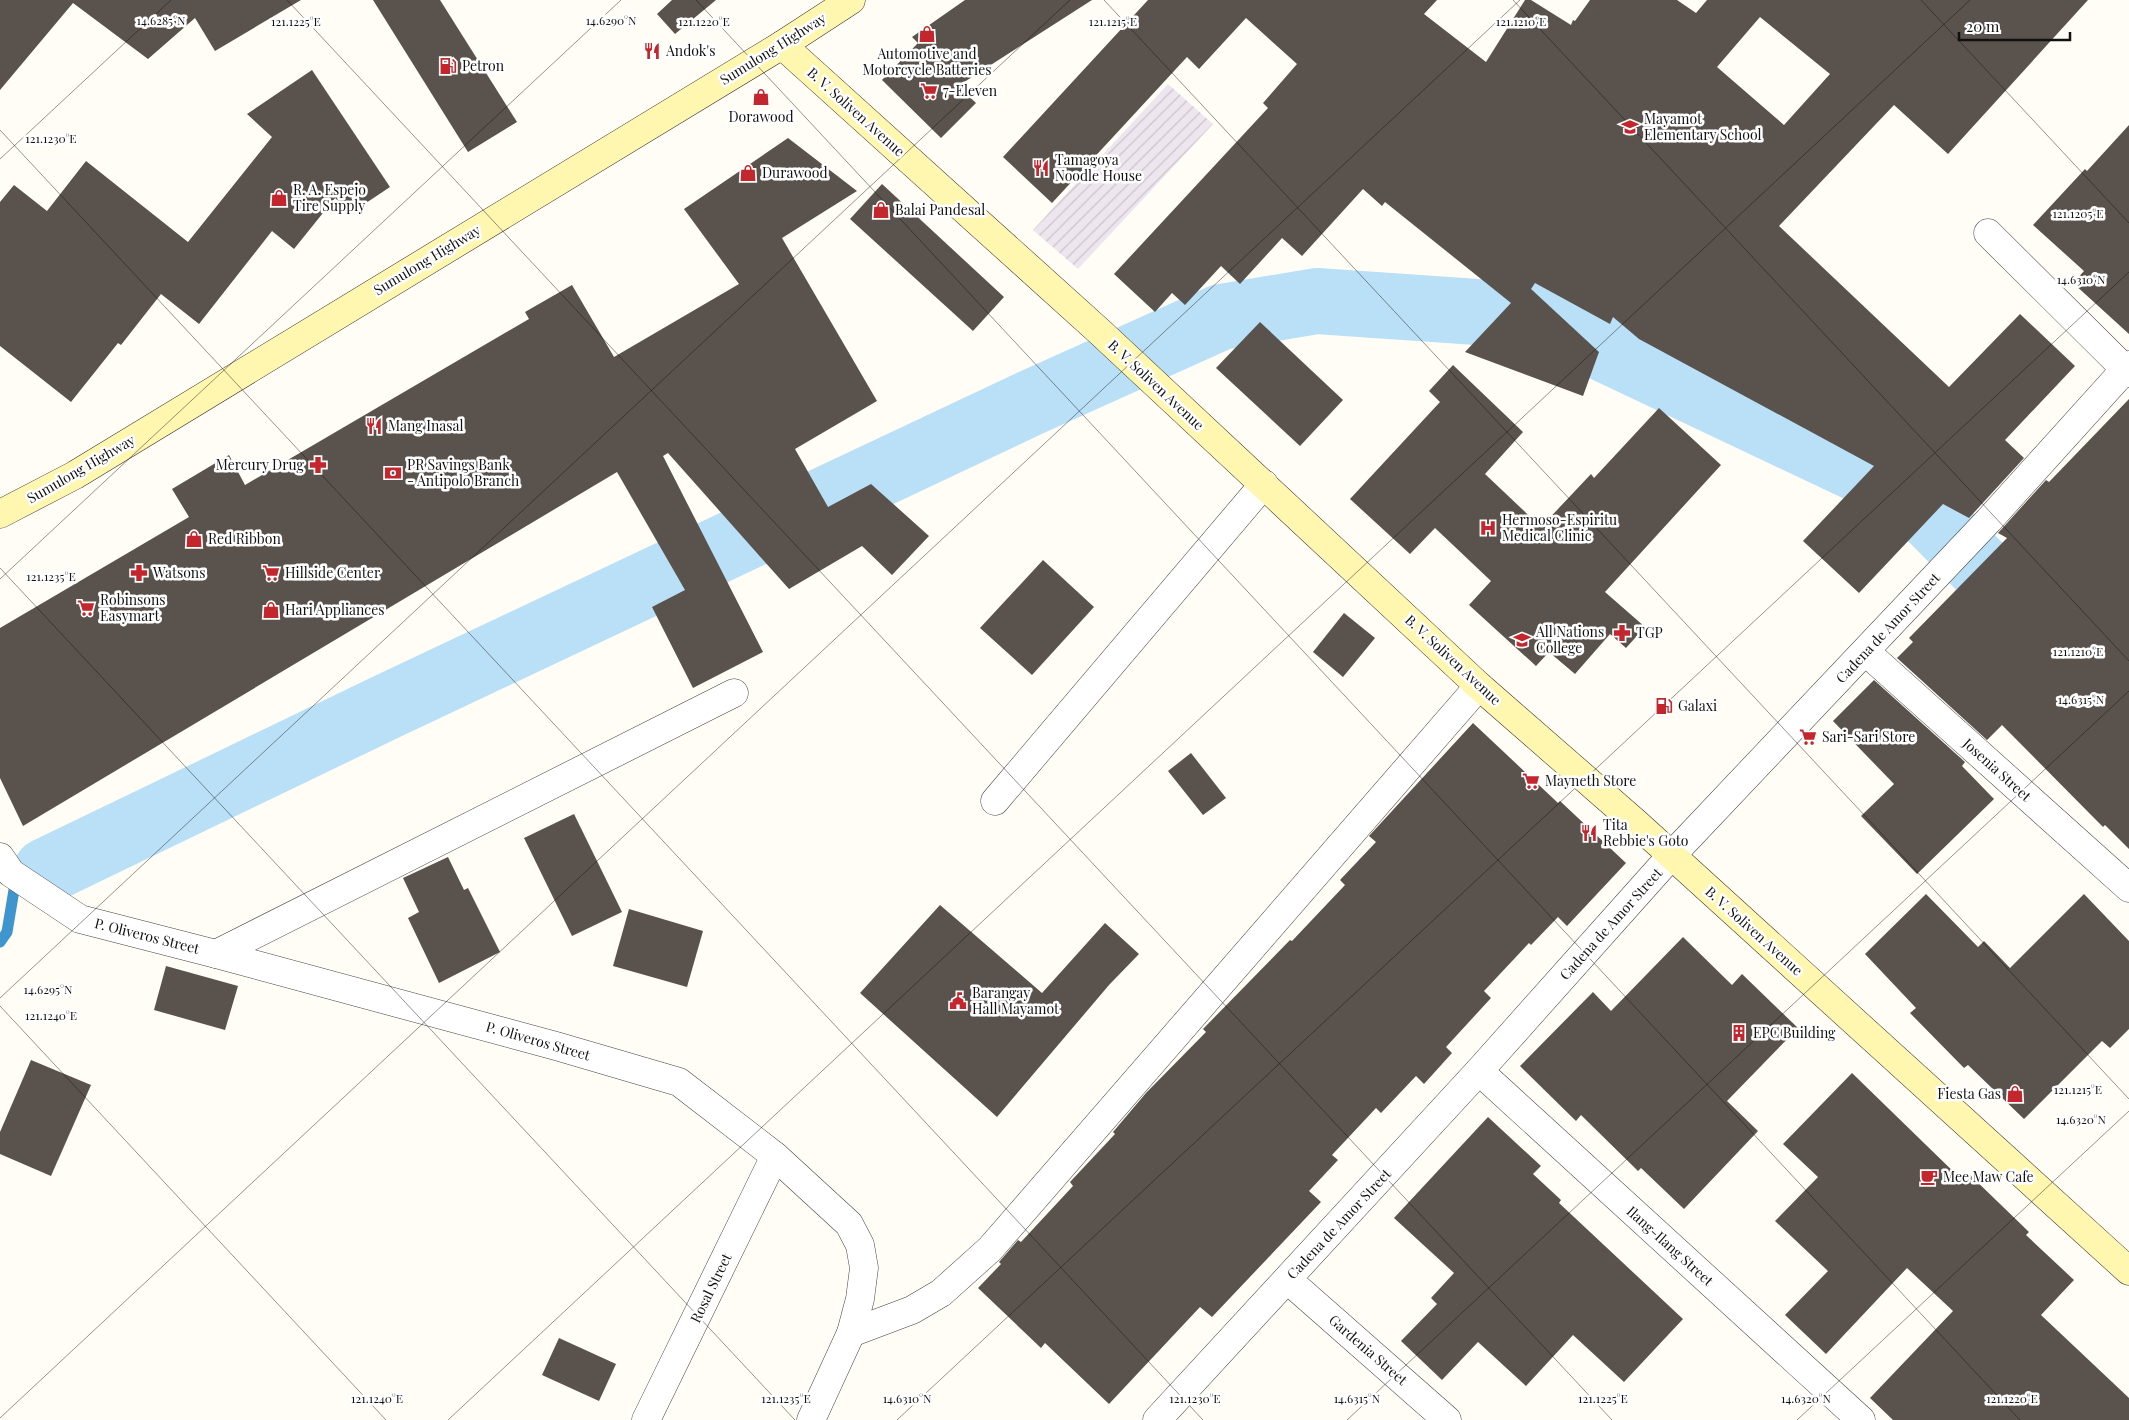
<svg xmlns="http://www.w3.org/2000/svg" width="2129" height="1420" font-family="'Playfair Display',serif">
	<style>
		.industrial { fill: url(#industrial-furrows) }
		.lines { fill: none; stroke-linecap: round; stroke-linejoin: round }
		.stream { stroke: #3f96cf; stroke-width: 11 }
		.river { stroke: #b9e0f7; stroke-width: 66 }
		.building { fill: #5a524d; fill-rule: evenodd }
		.minor-casing { stroke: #444; stroke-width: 29 }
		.secondary-casing { stroke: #333; stroke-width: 29 }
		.minor { stroke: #fff; stroke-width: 28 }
		.secondary { stroke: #fff6b0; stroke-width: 28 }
		.ticks { fill: none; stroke: #111; stroke-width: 1; stroke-opacity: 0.45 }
		.labels { text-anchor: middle; stroke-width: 5; stroke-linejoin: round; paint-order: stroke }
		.street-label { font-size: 14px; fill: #111; stroke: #fff }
		.poi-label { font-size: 14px; fill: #111; stroke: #fff; text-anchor: start }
		.ticks-label { font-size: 12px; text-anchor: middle; fill: #111; stroke: #fff; stroke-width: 5; stroke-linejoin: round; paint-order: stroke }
	</style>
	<defs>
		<pattern id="industrial-furrows" width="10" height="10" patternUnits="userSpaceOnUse" patternTransform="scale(1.25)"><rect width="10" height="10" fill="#eee6ef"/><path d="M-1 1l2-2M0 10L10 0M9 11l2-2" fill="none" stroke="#cbc4cc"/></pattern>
	</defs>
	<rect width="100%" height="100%" fill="#fffdf5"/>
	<polygon class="industrial" points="1168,84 1213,124 1078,269 1033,230"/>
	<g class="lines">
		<polyline class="stream" points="0,942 7,932 14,890"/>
		<polyline class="river" points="46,871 384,708 1028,404 1221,317 1317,301 1535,316 1905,491 2129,718"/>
	</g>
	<g class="building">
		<polygon points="0,0 301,0 215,51 195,18 148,59 73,3 0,90"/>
		<polygon points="373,0 440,0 517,122 468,152"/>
		<polygon points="672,0 716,0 675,34 657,14"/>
		<polygon points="965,0 1092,0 958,86 976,103 941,138 882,80 918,43 912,37"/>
		<path d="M1148,0H1437L1424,14L1486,62L1525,0H1531L1571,25L1573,20L1575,21L1590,0H1677L1696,13L1707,0H2088L1948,154L1894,105L1779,226L1949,387L2020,314L2075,366L2005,440L2024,458L1969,518L1943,504L1859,593L1803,541L1874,466L1639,339L1613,317L1610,324L1535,283L1531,289L1599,352L1583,396L1465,352L1511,303L1385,202L1382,206L1363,189L1302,256L1282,238L1240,284L1221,266L1185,305L1172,293L1155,312L1114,274L1268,108L1263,103L1297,64L1246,18L1199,69L1187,57L1052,203L1003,157ZM1760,17L1830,74L1784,125L1717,67Z"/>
		<polygon points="312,70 390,187 351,213 335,198 294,249 272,231 199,324 161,294 121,345 118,343 71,402 0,346 0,202 14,185 47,211 86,161 188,242 272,137 247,114"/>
		<polygon points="2129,125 2129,334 2073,283 2084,271 2033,225 2085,169 2087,171"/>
		<polygon points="788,138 857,191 782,238 877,401 795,449 828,507 871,484 929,536 892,575 862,546 789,589 668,453 663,456 763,652 693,688 652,607 685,590 617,472 23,826 0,778 0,628 189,517 172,489 229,455 245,485 529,319 525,312 572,285 614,357 739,284 684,209"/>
		<polygon points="882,184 1004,297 973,331 850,219"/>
		<polygon points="1260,322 1343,400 1300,446 1216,368"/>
		<polygon points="1453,365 1523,432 1485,474 1541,527 1591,474 1594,478 1659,408 1721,465 1605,592 1645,627 1626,648 1610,634 1575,674 1549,652 1536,666 1469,605 1491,581 1435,528 1410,554 1350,499 1440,402 1429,391"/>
		<polygon points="2129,399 2129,849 2105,825 2103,827 2002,725 1987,740 1897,658 1913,642 1909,638 2007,538 1998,533 2046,480 2049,482"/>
		<polygon points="1043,560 1094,607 1032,675 980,628"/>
		<polygon points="1344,613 1375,638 1343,677 1313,652"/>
		<polygon points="1874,680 1965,762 1962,766 1994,799 1917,874 1861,816 1894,784 1833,721"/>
		<polygon points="1473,723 1558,803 1560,801 1626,863 1567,926 1558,917 1531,945 1529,943 1484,991 1491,998 1446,1047 1452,1053 1424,1084 1416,1076 1381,1113 1376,1108 1332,1155 1338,1160 1309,1191 1321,1202 1212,1317 1200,1307 1109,1404 1045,1343 1041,1348 978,1288 1001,1264 999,1262 1018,1240 1021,1242 1073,1186 1070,1182 1115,1134 1113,1132 1146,1093 1206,1032 1203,1029 1290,940 1292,941 1345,885 1340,880 1376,842 1369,836"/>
		<polygon points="1191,753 1226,798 1203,815 1168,771"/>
		<polygon points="574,814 622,912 572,936 524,838"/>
		<polygon points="448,857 464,890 468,888 500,952 439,983 408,918 419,912 403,878"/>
		<polygon points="1926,894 1978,947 1984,941 2010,968 2084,894 2129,941 2129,1029 2110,1048 2102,1041 2024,1119 1968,1065 1964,1068 1910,1013 1916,1008 1865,954"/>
		<polygon points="940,905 1042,993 1105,923 1139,954 1109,985 997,1117 860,993"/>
		<polygon points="629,909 703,931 687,987 613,966"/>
		<polygon points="1683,937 1732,985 1742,974 1798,1028 1727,1101 1758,1131 1684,1209 1641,1168 1638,1171 1581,1115 1576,1121 1520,1066 1593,992 1611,1011"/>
		<polygon points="166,966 238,986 225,1030 154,1010"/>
		<polygon points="31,1060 91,1085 51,1176 0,1154 0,1132"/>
		<polygon points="1852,1073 1962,1180 1968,1173 2029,1232 2026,1235 2074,1280 2041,1315 2129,1398 2129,1420 1893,1420 1870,1398 1953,1311 1907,1268 1826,1354 1785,1315 1828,1271 1775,1221 1818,1177 1783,1144"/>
		<polygon points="1488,1117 1541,1166 1533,1174 1561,1200 1559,1203 1683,1319 1624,1382 1573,1335 1526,1386 1478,1342 1442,1380 1401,1341 1437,1304 1431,1298 1454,1273 1394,1218"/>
		<polygon points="559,1338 616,1364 599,1401 542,1375"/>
	</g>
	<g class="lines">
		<g class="minor-casing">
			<g id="minor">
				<polyline points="1988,233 2129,373"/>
				<polyline points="1866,652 2129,888"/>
				<polyline points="995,801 1264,484"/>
				<polyline points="0,857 11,873 80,919 216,954 556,1046 679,1082 775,1156 849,1224 860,1245 864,1268 860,1299 851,1333 811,1420"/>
				<polyline points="216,954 734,693"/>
				<polyline points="1479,1071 1861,1420"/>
				<polyline points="1288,1280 1447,1420"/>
				<polyline points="851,1333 912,1310 941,1293 990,1249 1479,686"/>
				<polyline points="646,1420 775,1156"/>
				<polyline points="1157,1420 1479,1071 1671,856 1989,520 2129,365"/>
			</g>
		</g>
		<g class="secondary-casing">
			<g id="secondary">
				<polyline points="782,45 1100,332 1479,686 1636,823 2129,1271"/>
				<polyline points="0,514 75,475 782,45 851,0"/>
			</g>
		</g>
		<use href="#minor" class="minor"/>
		<use href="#secondary" class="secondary"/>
	</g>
	<path class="ticks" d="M287,0L1612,1420M696,0L2020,1420M1104,0L2129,1099M1513,0L2129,661M1921,0L2129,223M0,130L1203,1420M0,159L171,0M0,568L795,1420M0,579L621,0M0,998L1070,0M0,1006L386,1420M0,1418L1520,0M448,1420L1970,0M897,1420L2129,272M1347,1420L2129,691M1797,1420L2129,1111"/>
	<defs>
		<g id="shop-bare" transform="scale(1.35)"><path d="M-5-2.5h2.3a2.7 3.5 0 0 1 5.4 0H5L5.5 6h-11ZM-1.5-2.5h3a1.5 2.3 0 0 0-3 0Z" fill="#c4262e" stroke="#fff" stroke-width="2.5" paint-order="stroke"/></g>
		<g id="restaurant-bare" transform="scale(1.35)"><path d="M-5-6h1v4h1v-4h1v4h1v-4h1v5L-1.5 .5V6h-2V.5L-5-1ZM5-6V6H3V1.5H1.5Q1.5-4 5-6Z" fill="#c4262e" stroke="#fff" stroke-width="2.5" paint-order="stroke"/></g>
		<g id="fuel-bare" transform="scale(1.35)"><path d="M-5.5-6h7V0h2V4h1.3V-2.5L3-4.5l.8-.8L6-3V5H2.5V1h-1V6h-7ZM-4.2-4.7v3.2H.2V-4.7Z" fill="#c4262e" stroke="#fff" stroke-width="2.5" paint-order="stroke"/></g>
		<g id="supermarket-bare" transform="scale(1.35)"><path d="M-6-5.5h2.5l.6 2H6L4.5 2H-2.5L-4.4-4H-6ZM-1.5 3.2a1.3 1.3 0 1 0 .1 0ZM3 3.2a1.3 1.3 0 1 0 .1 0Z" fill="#c4262e" stroke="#fff" stroke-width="2.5" paint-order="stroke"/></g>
		<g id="school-bare" transform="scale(1.35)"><path d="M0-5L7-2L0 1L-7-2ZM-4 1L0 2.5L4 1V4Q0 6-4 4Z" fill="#c4262e" stroke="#fff" stroke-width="2.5" paint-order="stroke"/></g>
		<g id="pharmacy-bare" transform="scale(1.35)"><path d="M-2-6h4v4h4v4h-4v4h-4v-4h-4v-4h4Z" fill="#c4262e" stroke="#fff" stroke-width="2.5" paint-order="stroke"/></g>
		<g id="bank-bare" transform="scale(1.35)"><path d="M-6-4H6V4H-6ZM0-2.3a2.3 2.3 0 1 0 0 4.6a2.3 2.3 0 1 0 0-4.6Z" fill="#c4262e" stroke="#fff" stroke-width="2.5" paint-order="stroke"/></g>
		<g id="hospital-bare" transform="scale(1.35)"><path d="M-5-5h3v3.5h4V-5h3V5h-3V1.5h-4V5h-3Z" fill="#c4262e" stroke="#fff" stroke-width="2.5" paint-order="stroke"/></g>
		<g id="university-bare" transform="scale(1.35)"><path d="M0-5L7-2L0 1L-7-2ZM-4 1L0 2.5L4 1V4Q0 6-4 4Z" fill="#c4262e" stroke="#fff" stroke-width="2.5" paint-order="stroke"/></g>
		<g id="civic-bare" transform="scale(1.35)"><path d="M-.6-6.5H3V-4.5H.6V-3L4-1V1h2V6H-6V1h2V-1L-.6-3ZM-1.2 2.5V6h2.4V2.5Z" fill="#c4262e" stroke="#fff" stroke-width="2.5" paint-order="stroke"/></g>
		<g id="building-bare" transform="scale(1.35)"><path d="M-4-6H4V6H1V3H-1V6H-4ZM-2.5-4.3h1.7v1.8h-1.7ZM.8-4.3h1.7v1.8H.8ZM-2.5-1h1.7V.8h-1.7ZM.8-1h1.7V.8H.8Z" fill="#c4262e" stroke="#fff" stroke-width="2.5" paint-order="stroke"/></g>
		<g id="cafe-bare" transform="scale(1.35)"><path d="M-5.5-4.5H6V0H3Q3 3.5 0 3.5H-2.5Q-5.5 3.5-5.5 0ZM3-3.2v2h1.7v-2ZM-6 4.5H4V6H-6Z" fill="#c4262e" stroke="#fff" stroke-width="2.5" paint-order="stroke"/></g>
	</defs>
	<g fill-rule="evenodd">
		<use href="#shop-bare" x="927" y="34"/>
		<use href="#restaurant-bare" x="652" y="51"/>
		<use href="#fuel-bare" x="448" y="66"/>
		<use href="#supermarket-bare" x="929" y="91"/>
		<use href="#shop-bare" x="761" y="97"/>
		<use href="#school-bare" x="1630" y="127"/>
		<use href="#restaurant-bare" x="1041" y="168"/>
		<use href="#shop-bare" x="748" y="173"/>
		<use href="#shop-bare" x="279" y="198"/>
		<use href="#shop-bare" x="881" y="210"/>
		<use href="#restaurant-bare" x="374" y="426"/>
		<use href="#pharmacy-bare" x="318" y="465"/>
		<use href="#bank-bare" x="393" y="473"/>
		<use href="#hospital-bare" x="1488" y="528"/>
		<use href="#shop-bare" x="194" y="539"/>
		<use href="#pharmacy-bare" x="139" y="573"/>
		<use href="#supermarket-bare" x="271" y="573"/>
		<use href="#supermarket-bare" x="86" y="608"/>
		<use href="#shop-bare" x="271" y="610"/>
		<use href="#pharmacy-bare" x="1622" y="633"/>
		<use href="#university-bare" x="1522" y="640"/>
		<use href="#fuel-bare" x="1664" y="706"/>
		<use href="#supermarket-bare" x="1808" y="737"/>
		<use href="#supermarket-bare" x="1531" y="781"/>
		<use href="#restaurant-bare" x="1589" y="833"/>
		<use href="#civic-bare" x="958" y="1001"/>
		<use href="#building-bare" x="1739" y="1033"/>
		<use href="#shop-bare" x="2015" y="1094"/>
		<use href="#cafe-bare" x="1929" y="1177"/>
	</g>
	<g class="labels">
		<g class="street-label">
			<text transform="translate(773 49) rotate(-32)" y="5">Sumulong Highway</text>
			<text transform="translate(856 112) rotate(42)" y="5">B. V. Soliven Avenue</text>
			<text transform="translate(427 260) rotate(-31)" y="5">Sumulong Highway</text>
			<text transform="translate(1156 385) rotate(43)" y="5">B. V. Soliven Avenue</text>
			<text transform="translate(81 469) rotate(-30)" y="5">Sumulong Highway</text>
			<text transform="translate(1888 628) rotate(-47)" y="5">Cadena de Amor Street</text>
			<text transform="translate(1453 660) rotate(43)" y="5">B. V. Soliven Avenue</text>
			<text transform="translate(1997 770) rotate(42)" y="5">Josenia Street</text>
			<text transform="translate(1611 924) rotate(-48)" y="5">Cadena de Amor Street</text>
			<text transform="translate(1754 931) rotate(42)" y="5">B. V. Soliven Avenue</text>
			<text transform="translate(147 936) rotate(14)" y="5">P. Oliveros Street</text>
			<text transform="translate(538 1041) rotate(16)" y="5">P. Oliveros Street</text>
			<text transform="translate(1339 1224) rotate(-47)" y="5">Cadena de Amor Street</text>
			<text transform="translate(1670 1246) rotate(42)" y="5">Ilang-Ilang Street</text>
			<text transform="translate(711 1288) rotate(-64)" y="5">Rosal Street</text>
			<text transform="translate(1368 1350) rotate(41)" y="5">Gardenia Street</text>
		</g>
		<g class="poi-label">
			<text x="666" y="56">Andok's</text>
			<text x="927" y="59" text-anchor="middle">Automotive and<tspan x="927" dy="16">Motorcycle Batteries</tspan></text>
			<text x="462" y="71">Petron</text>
			<text x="943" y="96">7-Eleven</text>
			<text x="761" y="122" text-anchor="middle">Dorawood</text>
			<text x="1644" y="124">Mayamot<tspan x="1644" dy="16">Elementary School</tspan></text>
			<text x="1055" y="165">Tamagoya<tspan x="1055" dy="16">Noodle House</tspan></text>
			<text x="762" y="178">Durawood</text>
			<text x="293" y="195">R. A. Espejo<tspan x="293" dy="16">Tire Supply</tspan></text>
			<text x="895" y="215">Balai Pandesal</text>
			<text x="388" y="431">Mang Inasal</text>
			<text x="304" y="470" text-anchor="end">Mercury Drug</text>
			<text x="407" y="470">PR Savings Bank<tspan x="407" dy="16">- Antipolo Branch</tspan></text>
			<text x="1502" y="525">Hermoso-Espiritu<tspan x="1502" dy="16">Medical Clinic</tspan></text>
			<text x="208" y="544">Red Ribbon</text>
			<text x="153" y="578">Watsons</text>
			<text x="285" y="578">Hillside Center</text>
			<text x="100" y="605">Robinsons<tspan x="100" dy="16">Easymart</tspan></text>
			<text x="285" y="615">Hari Appliances</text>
			<text x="1536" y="637">All Nations<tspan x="1536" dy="16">College</tspan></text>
			<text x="1636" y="638">TGP</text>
			<text x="1678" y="711">Galaxi</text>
			<text x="1822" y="742">Sari-Sari Store</text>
			<text x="1545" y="786">Mayneth Store</text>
			<text x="1603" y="830">Tita<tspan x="1603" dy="16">Rebbie's Goto</tspan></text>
			<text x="972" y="998">Barangay<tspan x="972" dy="16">Hall Mayamot</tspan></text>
			<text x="1753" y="1038">EPC Building</text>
			<text x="2001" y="1099" text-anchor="end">Fiesta Gas</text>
			<text x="1943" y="1182">Mee Maw Cafe</text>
		</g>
	</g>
	<g class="ticks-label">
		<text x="161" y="25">14.6285°N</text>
		<text x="611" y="25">14.6290°N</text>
		<text x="296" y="26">121.1225°E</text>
		<text x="704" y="26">121.1220°E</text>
		<text x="1113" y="26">121.1215°E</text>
		<text x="1521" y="26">121.1210°E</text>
		<text x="51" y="143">121.1230°E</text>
		<text x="2078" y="218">121.1205°E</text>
		<text x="2081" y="284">14.6310°N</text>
		<text x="51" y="581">121.1235°E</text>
		<text x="2078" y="656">121.1210°E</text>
		<text x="2081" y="704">14.6315°N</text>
		<text x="48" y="994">14.6295°N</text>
		<text x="51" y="1020">121.1240°E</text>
		<text x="2078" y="1094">121.1215°E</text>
		<text x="2081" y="1124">14.6320°N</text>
		<text x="377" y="1403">121.1240°E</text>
		<text x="786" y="1403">121.1235°E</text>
		<text x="1195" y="1403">121.1230°E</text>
		<text x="1603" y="1403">121.1225°E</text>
		<text x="2012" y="1403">121.1220°E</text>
		<text x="907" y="1403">14.6310°N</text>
		<text x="1357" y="1403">14.6315°N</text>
		<text x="1806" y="1403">14.6320°N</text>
	</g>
	<path d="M1959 32v8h111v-8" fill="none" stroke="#111111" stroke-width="2.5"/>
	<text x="1966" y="32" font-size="15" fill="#111111" stroke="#ffffff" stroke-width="4" paint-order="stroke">20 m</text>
</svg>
